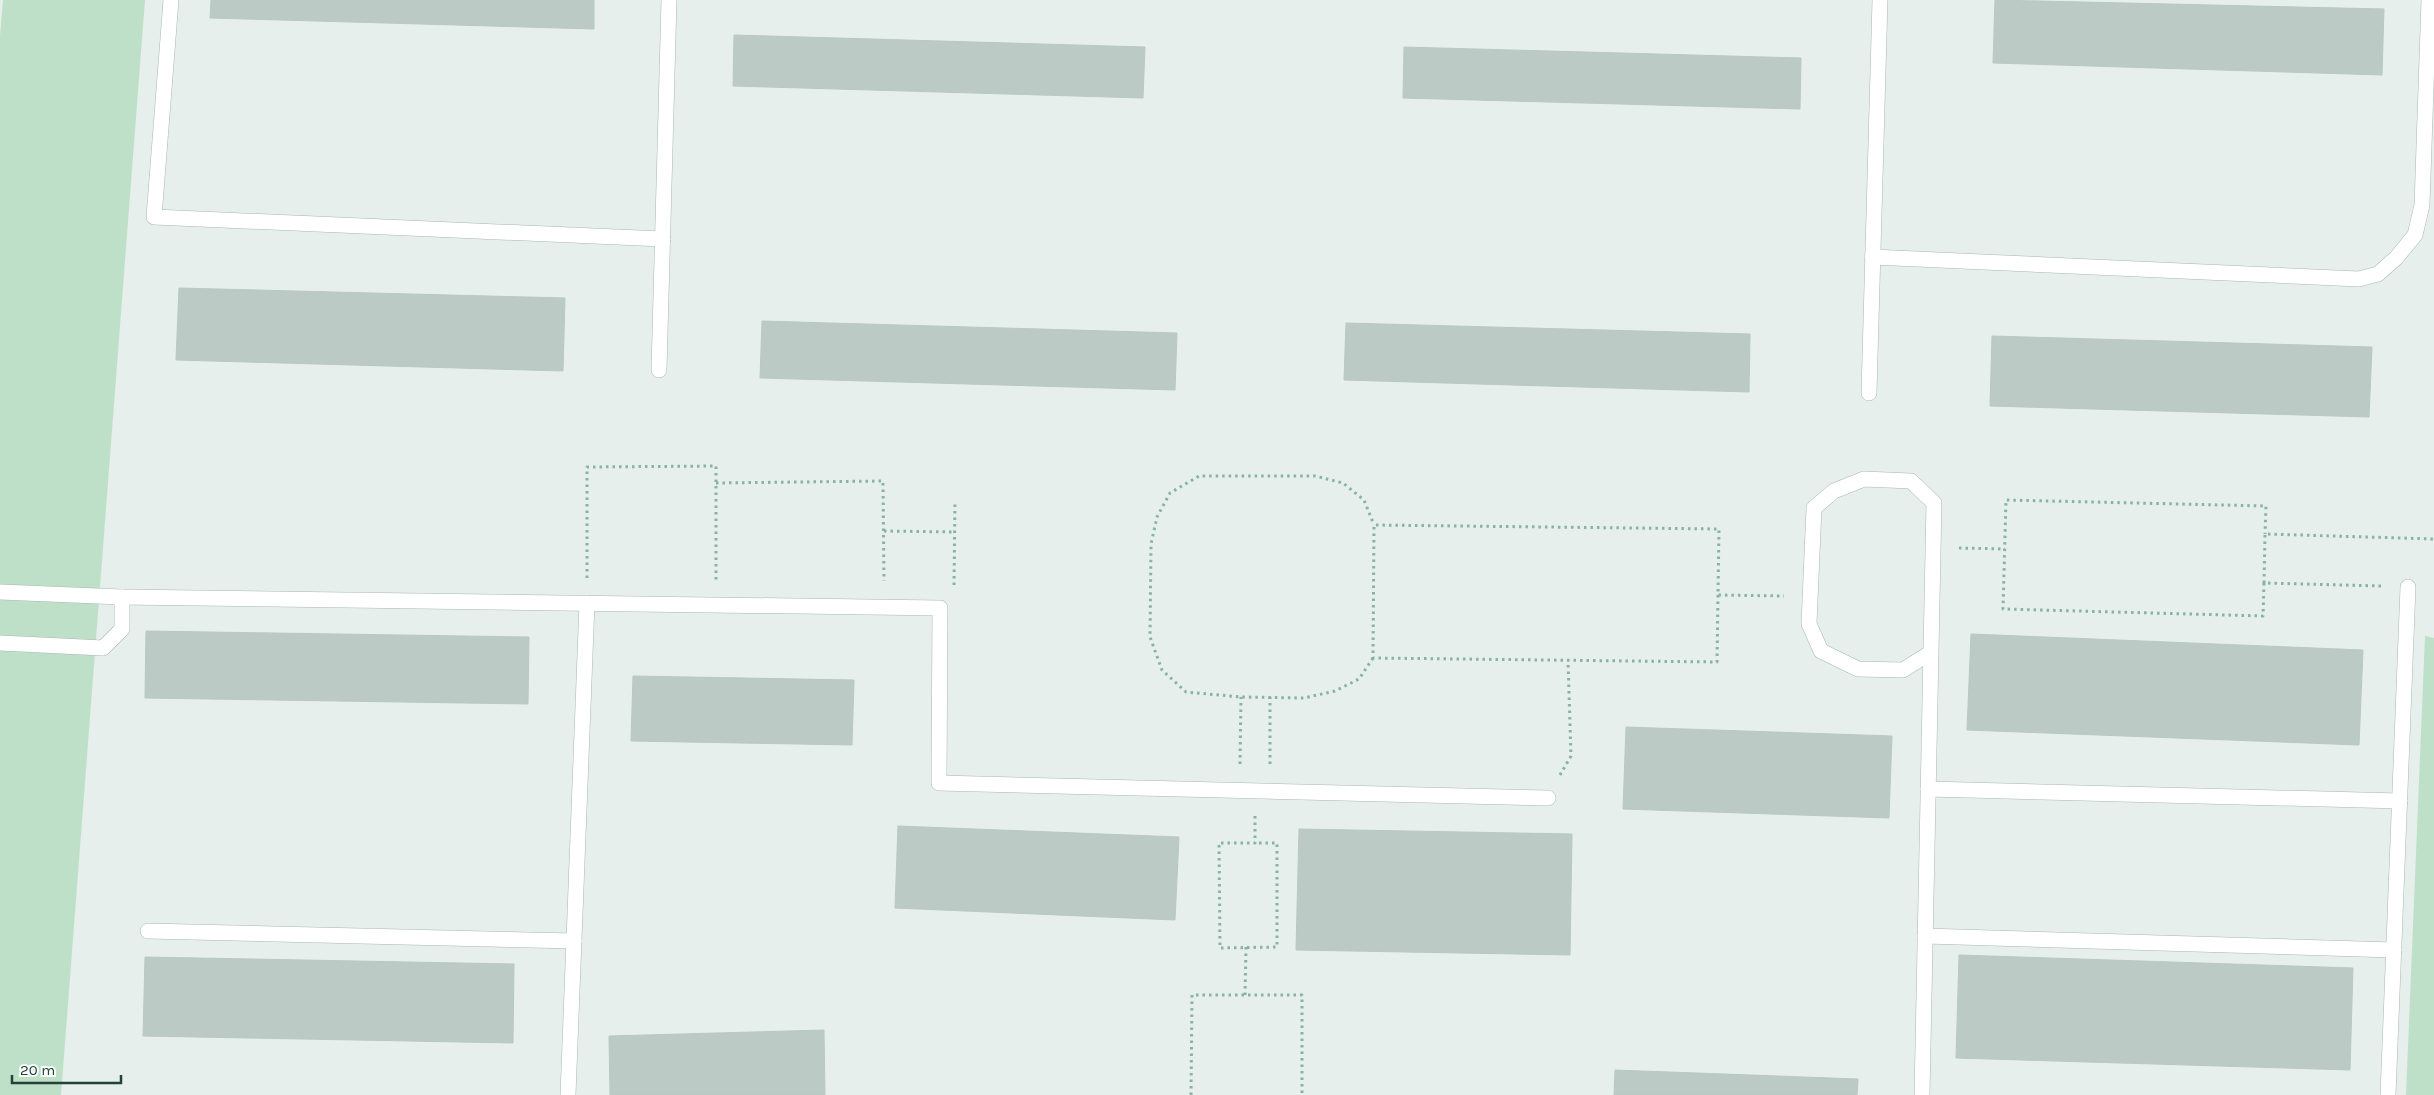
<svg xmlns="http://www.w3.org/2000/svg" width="2434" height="1095" font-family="Karla,sans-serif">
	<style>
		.green { fill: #bfe0c8 }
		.building { fill: #bbcac4; stroke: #b8c9c2 }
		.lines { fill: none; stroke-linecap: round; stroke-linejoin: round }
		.service-casing { stroke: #a8b8b2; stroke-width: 16 }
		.path { stroke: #86b3a5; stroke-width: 3; stroke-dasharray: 2.5 4; stroke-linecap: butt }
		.service { stroke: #fff; stroke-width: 15 }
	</style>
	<rect width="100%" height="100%" fill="#e6efeb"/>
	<g class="green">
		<polygon points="3,0 145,0 61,1095 0,1095 0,36"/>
		<polygon points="2425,636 2434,638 2434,1095 2406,1095"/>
	</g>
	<g class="building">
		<polygon points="211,0 594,0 594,29 210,18"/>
		<polygon points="1995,0 2384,9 2382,75 1993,63"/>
		<polygon points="734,35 1145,47 1143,98 733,86"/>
		<polygon points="1404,47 1801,58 1800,109 1403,98"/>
		<polygon points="179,288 565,298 563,371 176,360"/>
		<polygon points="762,321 1177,333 1175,390 760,378"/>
		<polygon points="1346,323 1750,334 1749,392 1344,380"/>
		<polygon points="1992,336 2372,347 2369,417 1990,406"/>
		<polygon points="146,631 529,637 528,704 145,698"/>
		<polygon points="1971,634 2363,650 2359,745 1967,730"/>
		<polygon points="633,676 854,680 852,745 631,741"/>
		<polygon points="1626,727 1892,736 1889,818 1623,809"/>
		<polygon points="898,826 1179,837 1175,920 895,908"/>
		<polygon points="1299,829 1572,834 1570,955 1296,950"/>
		<polygon points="1959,955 2353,968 2350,1070 1956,1058"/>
		<polygon points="145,957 514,964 513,1043 143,1036"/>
		<polygon points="824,1030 825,1095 610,1095 609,1036"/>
		<polygon points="1615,1070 1858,1079 1857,1095 1614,1095"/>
	</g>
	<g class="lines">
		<g class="service-casing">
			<g id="service">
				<polyline points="171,0 154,217 663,239"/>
				<polyline points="1872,257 2359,279 2378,274 2396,258 2415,235 2422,205 2429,0"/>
				<polyline points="659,370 669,0"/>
				<polyline points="1869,393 1880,0"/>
				<polyline points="0,592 122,597 122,629 103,648 0,643"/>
				<polyline points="122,597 940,608 939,783 1548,798"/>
				<polyline points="1928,789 2400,801"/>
				<polyline points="148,931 574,941"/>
				<polyline points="1925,936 2394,950"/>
				<polyline points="568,1095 587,603"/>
				<polyline points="1922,1095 1934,503 1911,481 1864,479 1834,491 1814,508 1809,624 1821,651 1858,669 1903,670 1930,653"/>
				<polyline points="2388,1095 2408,587"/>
			</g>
		</g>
		<g class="path">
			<polyline points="716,483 883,481 884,581"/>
			<polyline points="884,531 954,532"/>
			<polyline points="1959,548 2005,549"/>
			<polyline points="587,578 587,467 716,466 716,580"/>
			<polyline points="2264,583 2263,616 2003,609 2006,500 2266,506 2265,534"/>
			<polyline points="954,585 955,501"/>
			<polyline points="2381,586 2264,583 2265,534 2434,539"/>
			<polyline points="1718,595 1717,662 1373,658 1374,525 1719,529 1718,595 1784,596"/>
			<polyline points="1373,658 1359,679 1335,691 1304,698 1241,697 1186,692 1162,670 1150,637 1151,544 1157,517 1170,493 1199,476 1315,476 1343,483 1364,500 1374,525"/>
			<polyline points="1240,764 1241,697"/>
			<polyline points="1270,764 1270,697"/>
			<polyline points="1560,775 1571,756 1568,661"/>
			<polyline points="1255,816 1255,843 1219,843 1220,948 1277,947 1277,843 1255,843"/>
			<polyline points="1245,995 1246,947"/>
			<polyline points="1191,1095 1192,995 1302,995 1302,1095"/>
		</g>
		<use href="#service" class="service"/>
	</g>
	<path d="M12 1075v8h109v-8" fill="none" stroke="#24423a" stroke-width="2.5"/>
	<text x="20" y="1075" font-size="15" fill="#24423a" stroke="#f7fbf9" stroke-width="4" paint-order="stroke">20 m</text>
</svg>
